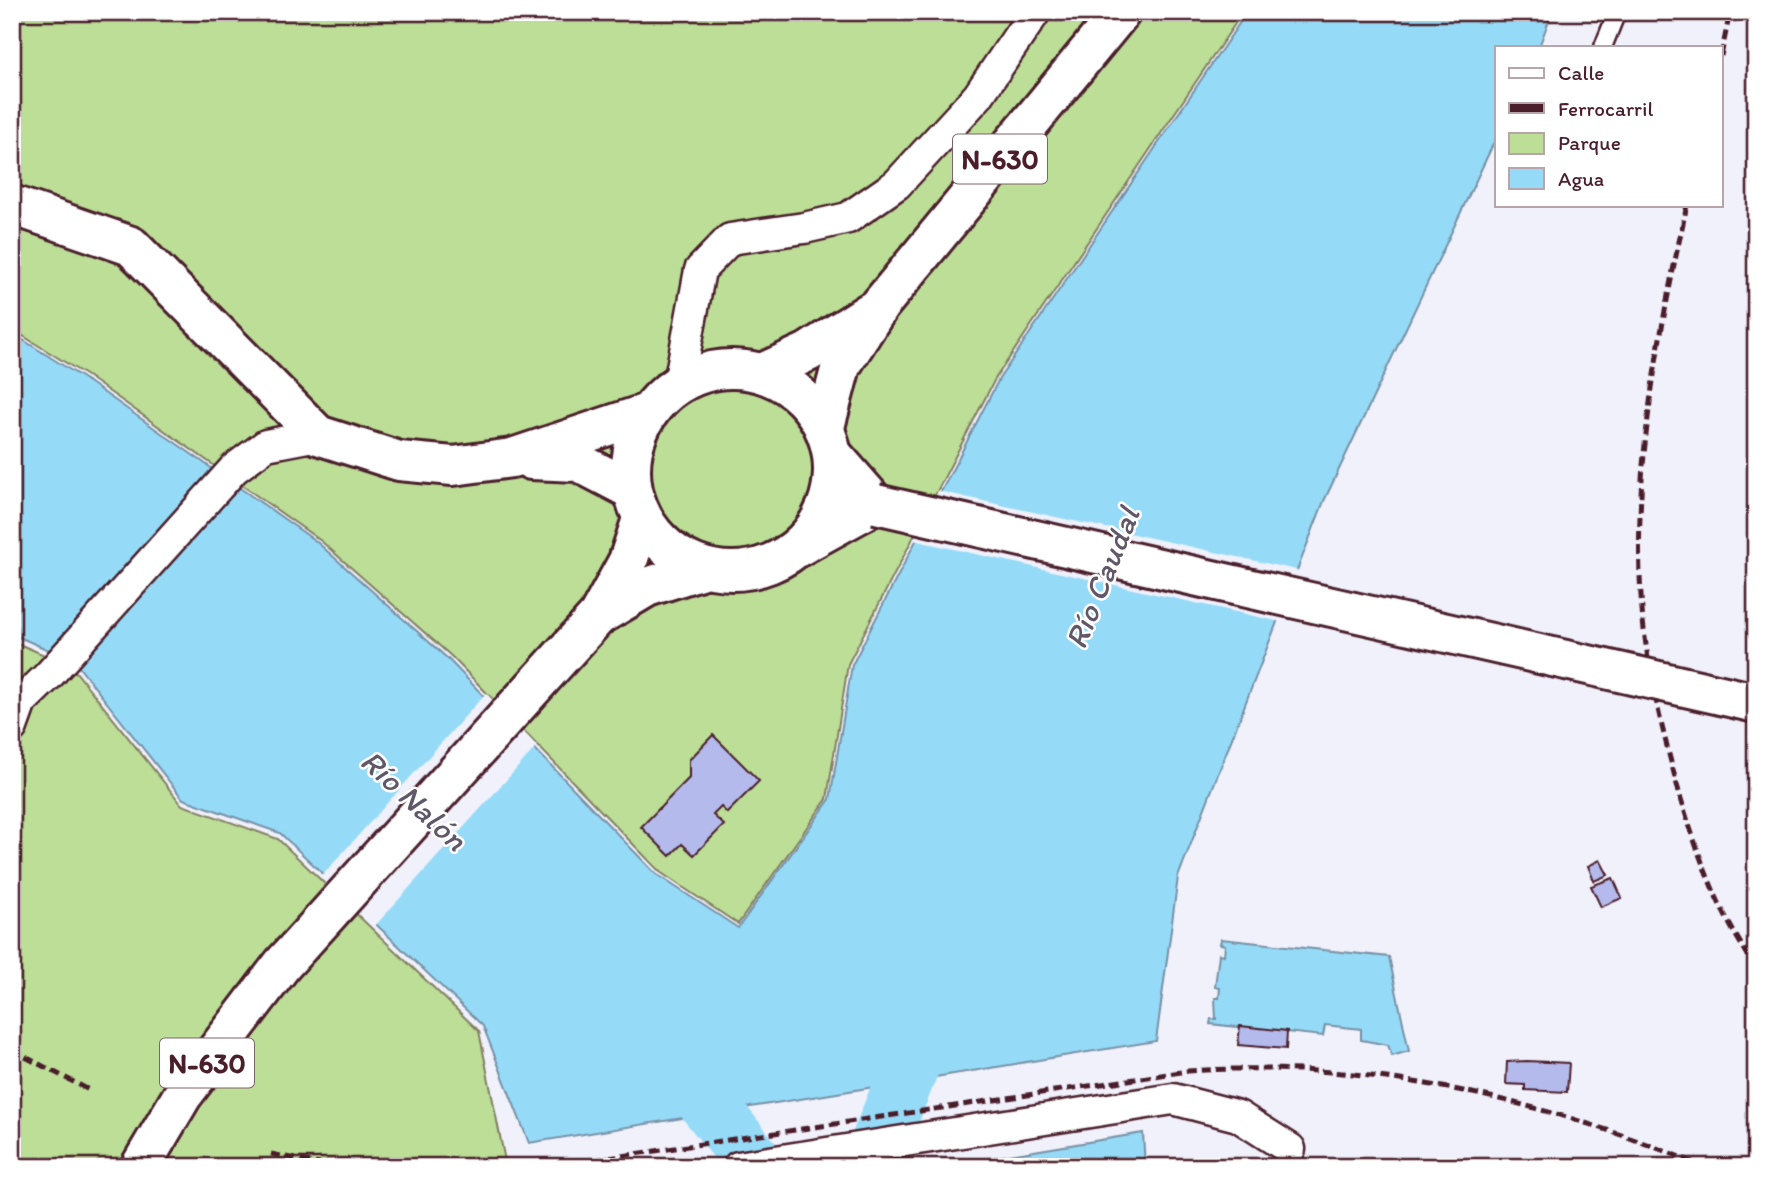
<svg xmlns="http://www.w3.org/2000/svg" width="1768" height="1179" font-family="Itim,sans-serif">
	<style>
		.green { fill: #bcde97; stroke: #837e61; stroke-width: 2 }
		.water { fill: #95dbf7; stroke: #7790a5; stroke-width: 2 }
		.pier { fill: #f0f1fb }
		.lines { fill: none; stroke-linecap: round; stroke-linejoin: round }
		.river { stroke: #95dbf7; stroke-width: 58 }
		.building { fill: #b5baec; stroke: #4a1f2b; stroke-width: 2 }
		.service-casing { stroke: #4a1f2b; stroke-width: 21 }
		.minor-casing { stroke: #4a1f2b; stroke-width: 35 }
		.tertiary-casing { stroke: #4a1f2b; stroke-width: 44 }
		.trunk-casing { stroke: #4a1f2b; stroke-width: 44 }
		.service { stroke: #fff; stroke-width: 16 }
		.minor { stroke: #fff; stroke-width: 30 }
		.tertiary { stroke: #fff; stroke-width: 38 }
		.trunk { stroke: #fff; stroke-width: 38 }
		.rail { stroke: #4a1f2b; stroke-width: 5; stroke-dasharray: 10 5; stroke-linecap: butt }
		.tertiary-bridge-casing { stroke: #4a1f2b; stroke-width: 44; stroke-linecap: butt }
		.tertiary-bridge { stroke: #fff; stroke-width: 38 }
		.labels { text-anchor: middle; stroke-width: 5; stroke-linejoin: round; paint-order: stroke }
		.shield { fill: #fff; stroke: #80626b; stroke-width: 2 }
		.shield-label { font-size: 28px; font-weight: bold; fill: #4a1f2b }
		.water-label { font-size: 32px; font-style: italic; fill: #605768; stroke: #fff }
	</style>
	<rect width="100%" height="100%" fill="#f0f1fb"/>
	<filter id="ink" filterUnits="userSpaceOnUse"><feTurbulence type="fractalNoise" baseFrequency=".0143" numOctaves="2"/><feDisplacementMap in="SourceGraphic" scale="14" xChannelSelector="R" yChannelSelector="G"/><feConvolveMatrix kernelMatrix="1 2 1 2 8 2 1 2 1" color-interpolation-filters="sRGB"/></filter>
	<g filter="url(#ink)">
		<g class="green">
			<polygon points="12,12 1243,12 995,379 848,664 827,799 738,924 660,872 451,656 321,541 87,376 12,329"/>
			<polygon points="12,641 72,667 182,805 278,839 479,1031 505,1161 484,1167 12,1167"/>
		</g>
		<g class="water">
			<polygon points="1247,12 1552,12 1539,47 1497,47 1497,136 1324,501 1178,877 1156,1041 529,1143 483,1026 280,833 183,799 74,661 12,634 12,333 83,378 317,542 447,658 656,874 738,928 830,799 852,665 999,379"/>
			<polygon points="1221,939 1389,957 1409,1051 1392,1056 1388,1045 1361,1040 1361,1029 1325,1025 1323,1036 1210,1024 1211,1019 1216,1019 1215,998 1219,998 1220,988 1215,987 1219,954 1224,955 1225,945 1220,944"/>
			<polygon points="1143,1133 1145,1167 936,1167"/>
		</g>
		<g class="pier">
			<polygon points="938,491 1301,571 1281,622 913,540"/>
			<polygon points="486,693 537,746 374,927 321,877"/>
		</g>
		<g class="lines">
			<g class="river">
				<polyline points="666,1051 758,1167"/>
				<polyline points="870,1167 933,1008"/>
			</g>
		</g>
		<g class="building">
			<polygon points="713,735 759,781 727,813 721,807 713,815 724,825 694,855 682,844 670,856 641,827 689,778 689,760"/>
			<polygon points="1600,860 1608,875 1594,881 1588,866"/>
			<polygon points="1613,878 1622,898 1601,907 1591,886"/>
			<polygon points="1240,1026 1287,1031 1286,1049 1238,1045"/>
			<polygon points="1527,1061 1569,1063 1567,1092 1525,1090 1525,1085 1506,1084 1507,1062"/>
		</g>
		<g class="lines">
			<g class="service-casing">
				<polyline id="service" points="1603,47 1617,12"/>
			</g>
			<g class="minor-casing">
				<g id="minor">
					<polyline points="679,384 700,270 730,239 804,228 848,218 897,184 978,96 1035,12"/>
					<polyline points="12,727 21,702 48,676 234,469 266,445 318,435"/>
					<polyline points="738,1167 1173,1099 1238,1116 1290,1149"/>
				</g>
			</g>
			<g class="tertiary-casing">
				<g id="tertiary">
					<polyline points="12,205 131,246 318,435 399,461 453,466 512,458 647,413"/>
					<polyline points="531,460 578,462 632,490"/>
					<polyline points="798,547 876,504 833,455"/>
				</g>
			</g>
			<g class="trunk-casing">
				<g id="trunk">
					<circle cx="732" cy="470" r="101"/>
					<polyline points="762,373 808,352 870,312"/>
					<polyline points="825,427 841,366 880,305 1121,12"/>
					<polyline points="600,615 647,587 706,568"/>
					<polyline points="140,1167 182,1096 282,965 598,616 628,561 642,519"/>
				</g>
			</g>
			<use href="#service" class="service"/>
			<use href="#minor" class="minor"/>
			<use href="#tertiary" class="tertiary"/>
			<use href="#trunk" class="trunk"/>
			<g class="rail">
				<polyline points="1721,56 1730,12"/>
				<path d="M1687,205C1658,336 1631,475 1642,610C1647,671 1663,733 1679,792C1696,850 1719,917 1756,966"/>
				<polyline points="12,1050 89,1090"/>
				<polyline points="271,1154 335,1167"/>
				<path d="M548,1167L1188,1071C1364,1059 1542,1098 1704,1167"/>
			</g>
			<g class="tertiary-bridge-casing">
				<polyline id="tertiary-bridge" points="876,504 1756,703"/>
			</g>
			<use href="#tertiary-bridge" class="tertiary-bridge"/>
		</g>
	</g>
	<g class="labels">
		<g class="shield">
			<rect x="953" y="134.5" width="94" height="49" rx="5"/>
			<rect x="160" y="1038.5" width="94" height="49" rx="5"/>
		</g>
		<g class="shield-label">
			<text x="1000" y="169">N-630</text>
			<text x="207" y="1073">N-630</text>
		</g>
		<g class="water-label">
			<text transform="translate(1102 578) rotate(-68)" y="11">Río Caudal</text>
			<text transform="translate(414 800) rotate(43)" y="11">Río Nalón</text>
		</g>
	</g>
	<rect width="1768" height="1179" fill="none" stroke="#fff" stroke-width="42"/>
	<rect x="21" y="21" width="1726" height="1137" fill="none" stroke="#4a1f2b" stroke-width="2.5" filter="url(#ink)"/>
	<rect x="1495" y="46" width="228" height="161" fill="#ffffff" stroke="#b7a5aa" stroke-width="2"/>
	<rect x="1509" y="68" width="35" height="10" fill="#ffffff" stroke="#b7a5aa" stroke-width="2"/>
	<text x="1558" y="80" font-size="21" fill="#4a1f2b">Calle</text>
	<rect x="1509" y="103" width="35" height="10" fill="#4a1f2b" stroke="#b7a5aa" stroke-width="2"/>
	<text x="1558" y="116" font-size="21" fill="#4a1f2b">Ferrocarril</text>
	<rect x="1509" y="133" width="35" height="21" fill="#bcde97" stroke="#b7a5aa" stroke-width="2"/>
	<text x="1558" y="150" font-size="21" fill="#4a1f2b">Parque</text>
	<rect x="1509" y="168" width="35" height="21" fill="#95dbf7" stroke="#b7a5aa" stroke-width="2"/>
	<text x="1558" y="186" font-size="21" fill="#4a1f2b">Agua</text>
</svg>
